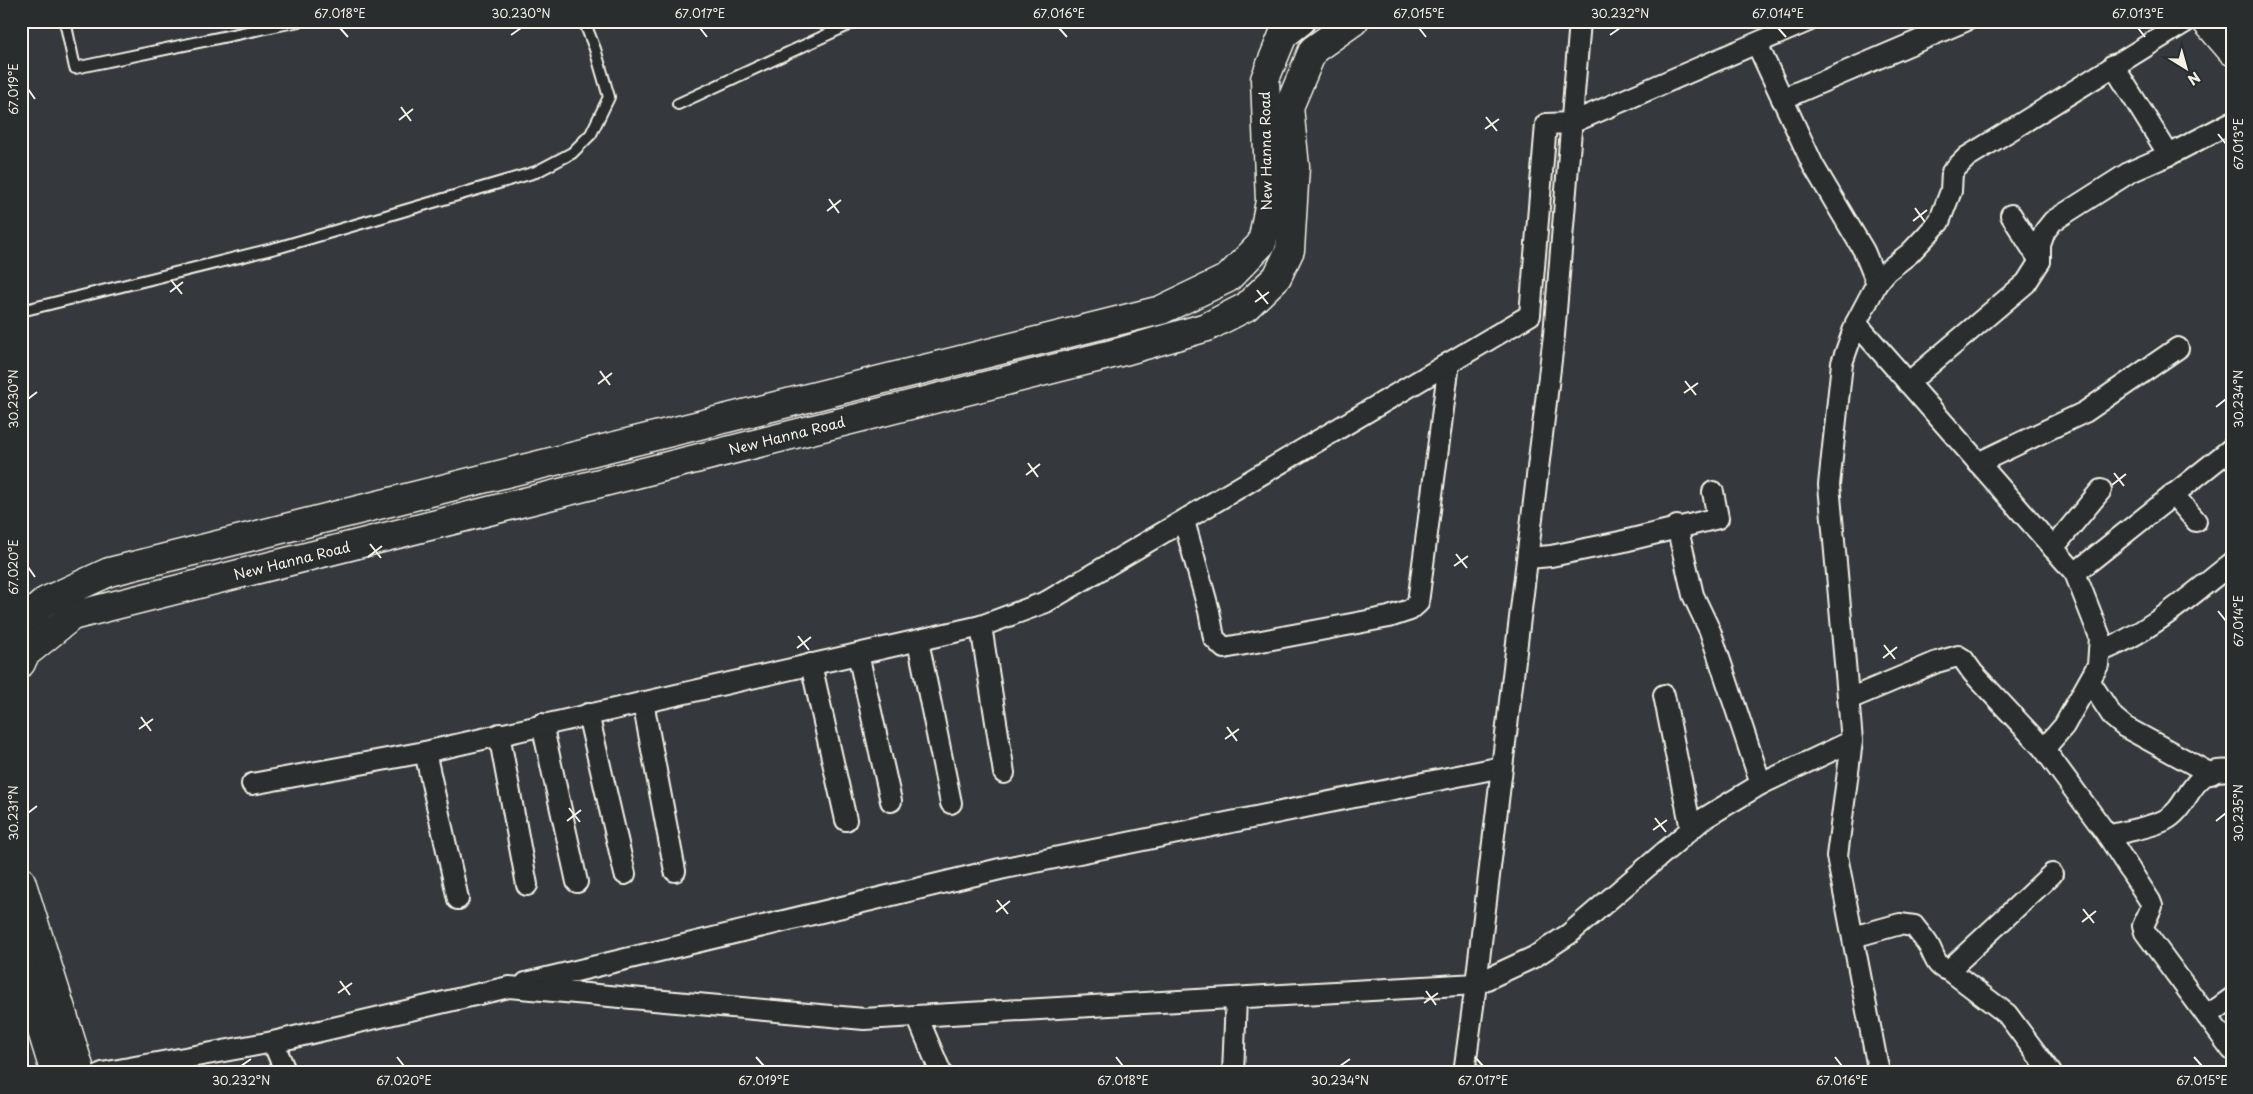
<svg xmlns="http://www.w3.org/2000/svg" width="2253" height="1094" font-family="'Playpen Sans',sans-serif">
	<style>
		.lines { fill: none; stroke-linecap: round; stroke-linejoin: round }
		.lane-casing { stroke: #f4f1e8; stroke-width: 14 }
		.street-casing { stroke: #f4f1e8; stroke-width: 24 }
		.secondary-casing { stroke: #f4f1e8; stroke-width: 31 }
		.primary-casing { stroke: #f4f1e8; stroke-width: 31 }
		.lane { stroke: #2a2d2e; stroke-width: 10 }
		.street { stroke: #2a2d2e; stroke-width: 20 }
		.secondary { stroke: #2a2d2e; stroke-width: 28 }
		.primary { stroke: #2a2d2e; stroke-width: 28 }
		.ticks { fill: none; stroke: #f4f1e8; stroke-width: 2 }
		.labels { text-anchor: middle; stroke-width: 4; stroke-linejoin: round; paint-order: stroke }
		.street-label { font-size: 14px; fill: #f4f1e8; stroke: #2a2d2e }
		.neatline { fill: none; stroke: #f4f1e8; stroke-width: 2 }
		.ticks-label { font-size: 12px; text-anchor: middle; fill: #f4f1e8 }
	</style>
	<rect width="100%" height="100%" fill="#35383c"/>
	<filter id="ink" filterUnits="userSpaceOnUse"><feTurbulence type="fractalNoise" baseFrequency=".02" numOctaves="2"/><feDisplacementMap in="SourceGraphic" scale="10" xChannelSelector="R" yChannelSelector="G"/><feConvolveMatrix kernelMatrix="1 2 1 2 8 2 1 2 1" color-interpolation-filters="sRGB"/></filter>
	<g filter="url(#ink)">
		<g class="lines">
			<g class="lane-casing">
				<g id="lane">
					<polyline points="65,21 75,68 299,21"/>
					<polyline points="678,104 857,21"/>
					<polyline points="21,311 280,247 536,172 572,153 591,134 609,97 595,49 584,21"/>
					<polyline points="1466,1064 1479,1073"/>
				</g>
			</g>
			<g class="street-casing">
				<g id="street">
					<polyline points="1757,44 1813,165 1864,251 1877,283"/>
					<polyline points="2113,65 2169,155"/>
					<polyline points="1782,99 1965,21"/>
					<polyline points="2011,215 2040,261"/>
					<polyline points="1856,323 2075,573 2100,637 2098,665 2064,726 2044,749"/>
					<polyline points="1908,383 2026,283 2040,261 2040,245 2045,231 2053,221 2130,172 2169,155 2232,122"/>
					<polyline points="1978,463 2085,412 2178,348"/>
					<polyline points="2173,494 2196,521"/>
					<polyline points="1184,521 1209,611 1214,638 1224,648 1389,617 1410,610 1418,603 1449,363"/>
					<polyline points="1677,526 1693,595 1710,631 1761,784"/>
					<polyline points="2053,548 2101,490"/>
					<polyline points="1528,558 1551,556 1620,542 1718,518 1713,492"/>
					<polyline points="2075,573 2232,448"/>
					<polyline points="981,626 1004,773"/>
					<polyline points="918,641 951,803"/>
					<path d="M2099,652C2148,634 2191,595 2232,563"/>
					<polyline points="858,654 891,801"/>
					<polyline points="811,664 846,820"/>
					<polyline points="2090,682 2113,717 2125,727 2211,774"/>
					<polyline points="1664,695 1691,829"/>
					<polyline points="1849,699 1937,662 1958,656 1963,659 1973,673 2044,749 2108,836 2150,901 2152,906 2143,926 2145,932 2232,1050"/>
					<polyline points="643,702 675,871"/>
					<polyline points="588,714 625,874"/>
					<polyline points="542,724 577,882"/>
					<polyline points="499,734 527,885"/>
					<polyline points="425,752 458,899"/>
					<polyline points="252,784 425,752 981,626 1046,602 1530,315 1546,124 1571,123 1808,21"/>
					<path d="M2108,836C2125,831 2149,828 2165,820C2191,807 2189,765 2232,771"/>
					<path d="M1853,937L1900,924L1914,926C1919,933 1925,939 1929,946C1935,957 1936,968 1949,970L2052,874"/>
					<polyline points="1949,970 2007,1014 2051,1073"/>
					<polyline points="526,983 1000,869 1502,767"/>
					<polyline points="917,1016 941,1073"/>
					<polyline points="2207,1016 2232,998"/>
					<polyline points="273,1042 286,1073"/>
					<polyline points="102,1073 273,1042 509,987 864,1019 1476,984 1554,335 1580,21"/>
					<polyline points="1233,1073 1236,998"/>
					<polyline points="1464,1073 1476,984 1534,957 1569,934 1703,819 1761,784 1852,741"/>
					<polyline points="1879,1073 1837,856 1852,741 1829,485 1842,363 1856,323 1877,283 1887,271 1910,253 1939,222 1951,191 1952,172 1967,157 2187,21"/>
				</g>
			</g>
			<g class="secondary-casing">
				<polyline id="secondary" points="2206,21 2232,51"/>
			</g>
			<g class="primary-casing">
				<g id="primary">
					<polyline points="21,623 46,601 109,572 1161,310 1228,278 1262,243 1270,201 1265,79 1283,35 1301,21"/>
					<polyline points="21,663 25,654 72,616 1124,351 1207,327 1246,307 1277,277 1290,250 1295,167 1289,107 1313,50 1354,21"/>
					<polyline points="21,881 81,1073"/>
					<polyline points="21,963 55,1073"/>
				</g>
			</g>
			<use href="#lane" class="lane"/>
			<use href="#street" class="street"/>
			<use href="#secondary" class="secondary"/>
			<use href="#primary" class="primary"/>
		</g>
	</g>
	<path class="ticks" d="M340,28L348,37M700,28L707,37M1059,28L1067,37M1419,28L1426,37M1778,28L1786,37M2138,28L2145,37M511,35L521,28M1610,35L1620,28M28,89L35,99M401,107L411,121M1486,117L1497,131M399,120L413,109M1485,129L1499,119M2218,134L2226,144M829,199L839,213M1915,208L1925,222M827,211L841,200M1913,221L1927,210M171,280L182,294M1257,290L1268,304M170,292L183,282M1255,302L1269,292M600,371L610,385M1685,381L1696,395M598,384L612,373M1684,393L1698,383M28,399L37,392M2216,407L2226,399M1028,463L1038,477M2114,473L2124,486M1026,475L1040,464M2112,485L2126,474M370,544L381,558M1456,554L1467,568M368,557L382,546M1454,566L1468,556M28,567L35,577M2218,611L2226,621M798,636L809,650M1884,645L1895,659M797,648L811,637M1883,658L1897,647M141,717L151,731M1227,727L1237,741M139,729L153,719M1225,739L1239,729M569,808L580,822M28,813L37,806M1655,818L1666,832M567,821L581,810M2216,821L2226,813M1653,830L1667,820M997,900L1008,914M2083,909L2094,923M996,912L1010,901M2082,922L2096,911M340,981L350,995M1426,991L1436,1005M338,993L352,983M1424,1003L1438,993M397,1057L404,1066M756,1057L764,1066M1116,1057L1123,1066M1475,1057L1483,1066M1835,1057L1842,1066M2194,1057L2202,1066M241,1066L251,1059M1340,1066L1350,1059"/>
	<g class="labels">
		<g class="street-label">
			<text transform="translate(1266 151) rotate(-91)" y="5">New Hanna Road</text>
			<text transform="translate(787 436) rotate(-14)" y="5">New Hanna Road</text>
			<text transform="translate(292 561) rotate(-14)" y="5">New Hanna Road</text>
		</g>
	</g>
	<rect width="2253" height="1094" fill="none" stroke="#2a2d2e" stroke-width="55"/>
	<g transform="translate(2186 68) rotate(143)" stroke="#2a2d2e" stroke-width="4" paint-order="stroke">
	<path d="M0-4L9 19L0 12L-9 19Z" fill="#f4f1e8"/>
	<text y="-8" font-size="14" font-weight="bold" text-anchor="middle" fill="#f4f1e8">N</text>
	</g>
	<rect x="28" y="28" width="2198" height="1038" class="neatline"/>
	<g class="ticks-label">
		<text x="340" y="18">67.018°E</text>
		<text x="521" y="18">30.230°N</text>
		<text x="700" y="18">67.017°E</text>
		<text x="1059" y="18">67.016°E</text>
		<text x="1419" y="18">67.015°E</text>
		<text x="1620" y="18">30.232°N</text>
		<text x="1778" y="18">67.014°E</text>
		<text x="2138" y="18">67.013°E</text>
		<text transform="translate(14 89) rotate(-90)" y="4">67.019°E</text>
		<text transform="translate(2239 144) rotate(-90)" y="4">67.013°E</text>
		<text transform="translate(2239 399) rotate(-90)" y="4">30.234°N</text>
		<text transform="translate(14 399) rotate(-90)" y="4">30.230°N</text>
		<text transform="translate(14 567) rotate(-90)" y="4">67.020°E</text>
		<text transform="translate(2239 621) rotate(-90)" y="4">67.014°E</text>
		<text transform="translate(2239 813) rotate(-90)" y="4">30.235°N</text>
		<text transform="translate(14 813) rotate(-90)" y="4">30.231°N</text>
		<text x="241" y="1085">30.232°N</text>
		<text x="404" y="1085">67.020°E</text>
		<text x="764" y="1085">67.019°E</text>
		<text x="1123" y="1085">67.018°E</text>
		<text x="1340" y="1085">30.234°N</text>
		<text x="1483" y="1085">67.017°E</text>
		<text x="1842" y="1085">67.016°E</text>
		<text x="2202" y="1085">67.015°E</text>
	</g>
</svg>
